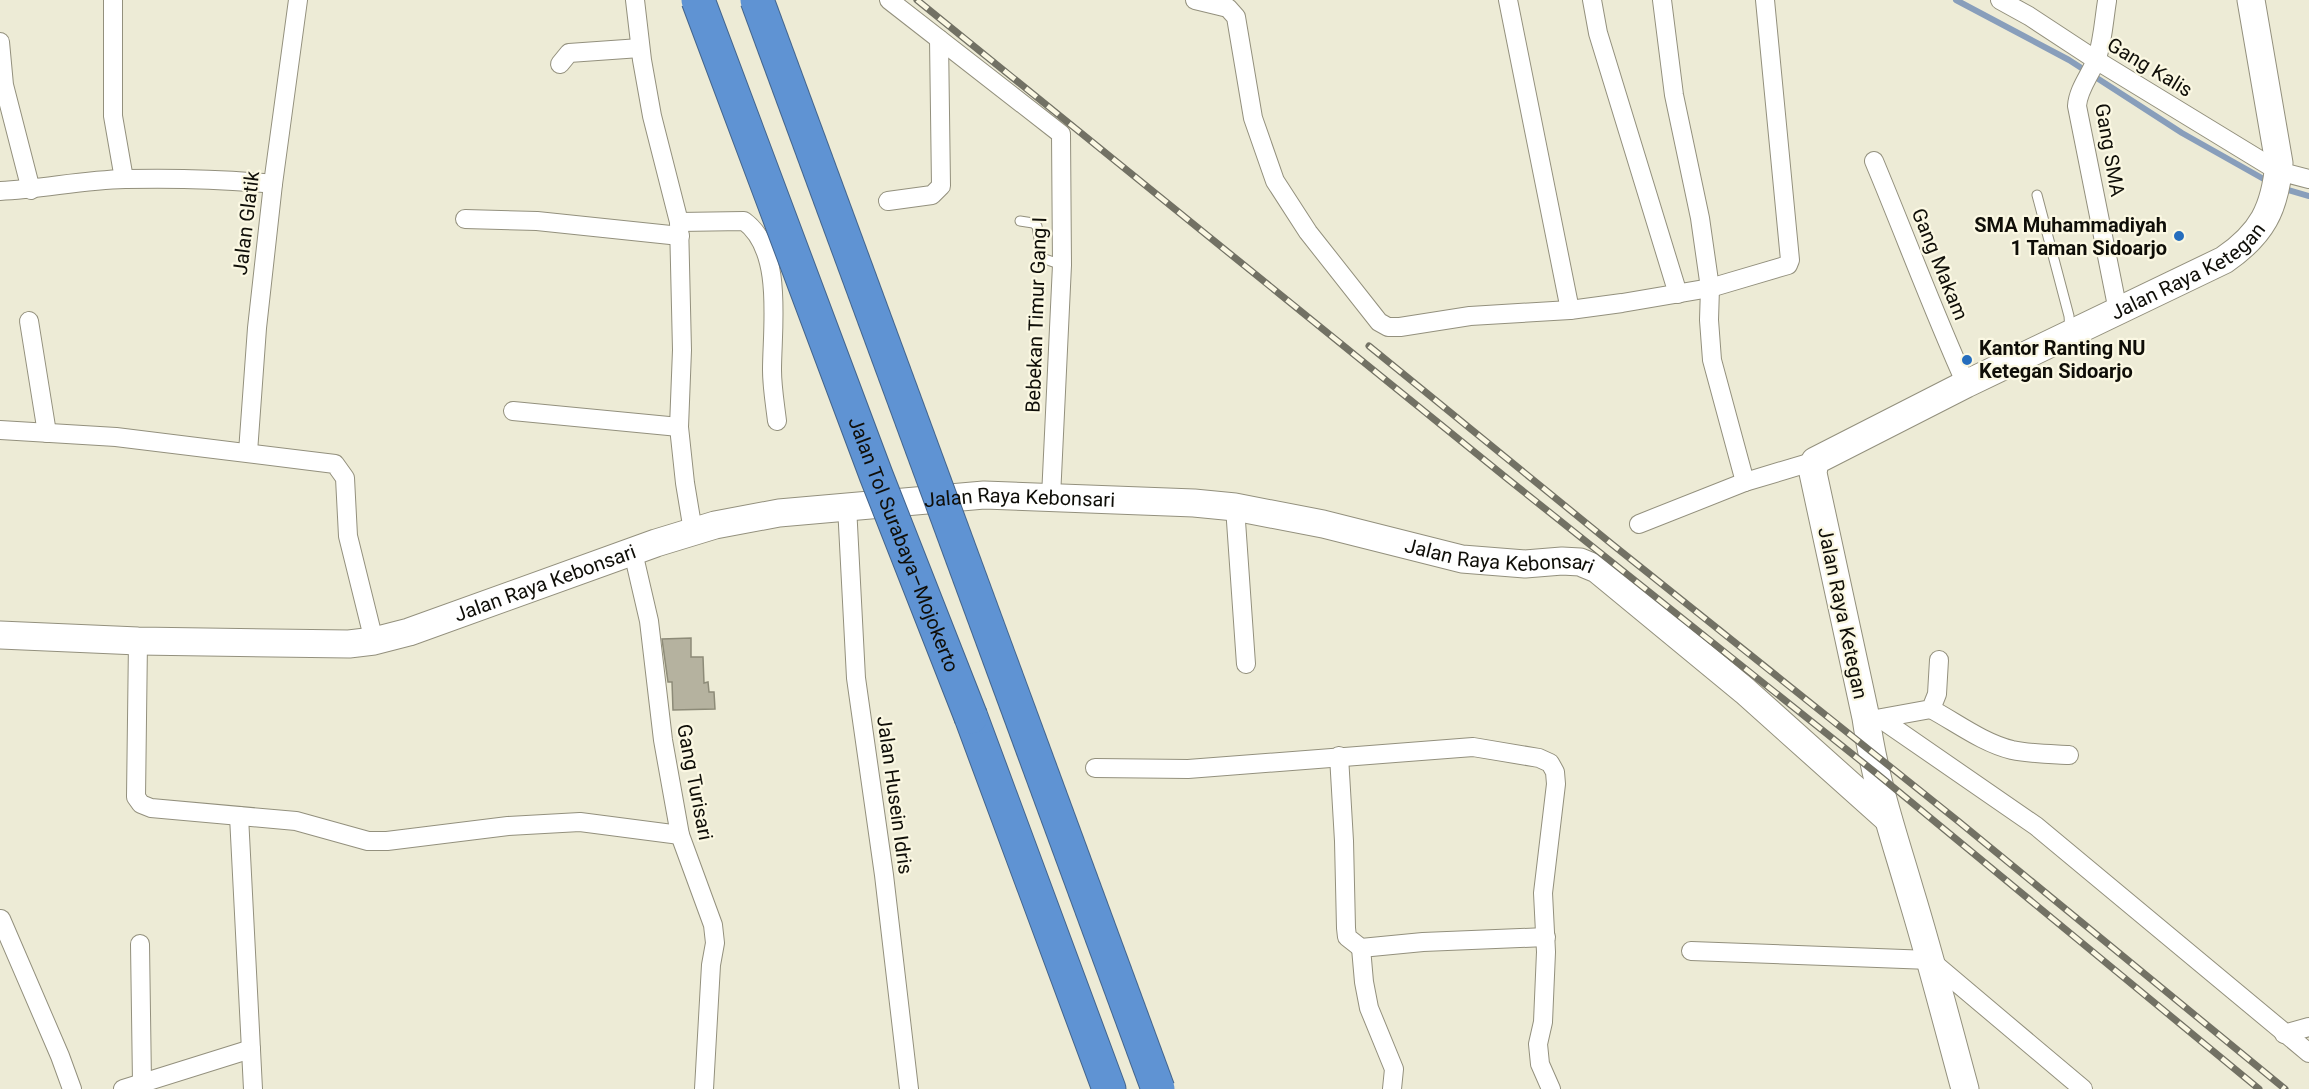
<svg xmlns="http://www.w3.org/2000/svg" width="2309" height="1089" font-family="Roboto,sans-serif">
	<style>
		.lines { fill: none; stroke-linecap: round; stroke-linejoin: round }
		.stream { stroke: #889ebb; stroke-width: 6 }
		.building { fill: #b5b29f; stroke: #8d8b78; stroke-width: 1.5 }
		.lane-casing { stroke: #93907d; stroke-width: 11 }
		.street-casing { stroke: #93907d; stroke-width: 20 }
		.secondary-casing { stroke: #93907d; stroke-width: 29 }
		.highway-casing { stroke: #43648c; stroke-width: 35 }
		.lane { stroke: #fff; stroke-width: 9 }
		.street { stroke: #fff; stroke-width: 18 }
		.secondary { stroke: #fff; stroke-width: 27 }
		.highway { stroke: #5f93d3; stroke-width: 33 }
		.rail-casing { stroke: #727164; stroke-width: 7 }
		.rail { stroke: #fbf8e3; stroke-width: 4.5; stroke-dasharray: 14; stroke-linecap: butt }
		.highway-bridge-casing { stroke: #43648c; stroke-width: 35; stroke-linecap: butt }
		.highway-bridge { stroke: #5f93d3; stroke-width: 33 }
		.poi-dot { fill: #256dbd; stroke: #fbf8e3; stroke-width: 2 }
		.labels { text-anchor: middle; stroke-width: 4.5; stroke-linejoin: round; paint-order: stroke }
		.street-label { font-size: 20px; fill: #0f0e08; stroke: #fbf8e3 }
		.poi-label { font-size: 20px; font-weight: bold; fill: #0f0e08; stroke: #fbf8e3; text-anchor: end }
	</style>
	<rect width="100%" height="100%" fill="#edebd6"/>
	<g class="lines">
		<g class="stream">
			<polyline points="1956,0 2069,60 2182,133 2269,182"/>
			<polyline points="2281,188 2309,196"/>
		</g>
	</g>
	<polygon class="building" points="691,638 691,657 703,657 704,683 708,682 709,692 714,692 715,709 673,710 672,682 668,682 662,639"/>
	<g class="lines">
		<g class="lane-casing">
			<g id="lane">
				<polyline points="2037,195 2069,316 2070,331"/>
				<polyline points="1020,221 1033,223 1037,226 1042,258 1062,265"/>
			</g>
		</g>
		<g class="street-casing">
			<g id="street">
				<polyline points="113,0 113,116 124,179"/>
				<polyline points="635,0 642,60 652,116 679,222 682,350 679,427 685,483 693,531"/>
				<polyline points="889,0 1061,134 1062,265 1051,497"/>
				<polyline points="1195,0 1228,8 1236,17 1253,118 1275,181 1308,232 1379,322 1388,327 1400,327 1470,316 1570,310 1622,303 1710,288 1788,265 1790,260 1765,0"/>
				<polyline points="1508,0 1570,310"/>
				<polyline points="1592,0 1598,33 1678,294"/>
				<polyline points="1662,0 1674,95 1700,218 1710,288 1709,320 1712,360 1745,482"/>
				<polyline points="2000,0 2029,16 2096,60 2255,157 2278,171 2309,179"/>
				<path d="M2107,1C2104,19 2103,40 2097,58C2091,74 2078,89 2077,106L2118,311"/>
				<polyline points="0,42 4,85 31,190"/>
				<polyline points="560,64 569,53 640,48"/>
				<path d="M1874,161C1905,235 1933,311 1966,384"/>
				<path d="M0,191C42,189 83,180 125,179C174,178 224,179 273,184"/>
				<polyline points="888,201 932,195 941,186 939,39"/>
				<polyline points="465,219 537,221 680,236"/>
				<path d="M679,222L744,221C784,250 772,327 772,370C772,387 775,404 777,421"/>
				<polyline points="29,321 47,433"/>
				<polyline points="513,411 679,427"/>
				<polyline points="0,430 116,437 335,464 345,478 348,536 374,641"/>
				<polyline points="248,452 257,328 273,184 298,0"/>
				<polyline points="847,506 856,678 884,875 909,1089"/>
				<polyline points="1235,507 1246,664"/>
				<polyline points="1639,524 1745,482 1815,461"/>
				<polyline points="633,552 649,621 663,740 680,835 713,925 715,943 711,965 704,1089"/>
				<polyline points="138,641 136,797 141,804 151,808 296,821 368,841 387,841 508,826 580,822 680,835"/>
				<path d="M1931,709C1957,723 1983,743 2012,750C2031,754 2050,754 2069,755"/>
				<polyline points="1876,719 1931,709 1937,694 1939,660"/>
				<polyline points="1881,719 2036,826 2309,1053"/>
				<polyline points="1339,756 1344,841 1346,928 1347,937 1361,948 1423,942 1546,937"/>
				<polyline points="1095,768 1188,769 1473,747 1539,758 1550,763 1555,772 1556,784 1543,893 1546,952 1543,1022 1538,1044 1540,1064 1551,1089"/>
				<polyline points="239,816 253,1089"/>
				<polyline points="1,919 60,1056 72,1089"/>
				<polyline points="140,944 142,1083"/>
				<polyline points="1361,948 1364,982 1369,1008 1394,1069 1392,1089"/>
				<polyline points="1691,951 1930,960 2083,1089"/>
				<polyline points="2284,1034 2309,1027"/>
				<polyline points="123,1089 251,1049"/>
			</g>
		</g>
		<g class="secondary-casing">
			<g id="secondary">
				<path id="s1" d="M0,635L138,641L349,644L374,641L409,632L656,543L715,525L779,513L984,495L1194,503L1235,507L1323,524L1462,559L1525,564L1562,561L1580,562L1597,569L1745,691L1888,819"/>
				<path id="s2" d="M1965,1089C1947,1023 1930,956 1910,891C1893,833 1874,778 1866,718L1813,473L1815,461L1966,384L2224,260C2262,234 2275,209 2279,163L2251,0"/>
			</g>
		</g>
		<g class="highway-casing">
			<polyline id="highway" points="971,717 1109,1089"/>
		</g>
		<use href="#lane" class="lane"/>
		<use href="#street" class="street"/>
		<use href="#secondary" class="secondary"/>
		<use href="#highway" class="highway"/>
		<g class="rail-casing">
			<g id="rail">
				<polyline points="917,0 1509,480 1876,773 2259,1089"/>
				<polyline points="1369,346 1613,545 1958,821 2285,1089"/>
			</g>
		</g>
		<use href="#rail" class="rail"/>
		<g class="highway-bridge-casing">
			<g id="highway-bridge">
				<path id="s3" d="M698,0L876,475L971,717"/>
				<polyline points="757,0 1158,1089"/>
			</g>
		</g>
		<use href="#highway-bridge" class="highway-bridge"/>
	</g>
	<g class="poi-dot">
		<circle cx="2179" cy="236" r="6"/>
		<circle cx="1967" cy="360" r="6"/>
	</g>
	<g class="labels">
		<g class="street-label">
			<text transform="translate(2150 67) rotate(31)" y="7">Gang Kalis</text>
			<text transform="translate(2110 150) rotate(80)" y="7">Gang SMA</text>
			<text transform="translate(246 223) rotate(-83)" y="7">Jalan Glatik</text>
			<text transform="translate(1940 264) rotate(68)" y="7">Gang Makam</text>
			<text dy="7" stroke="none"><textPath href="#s2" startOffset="1066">Jalan Raya Ketegan</textPath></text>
			<text transform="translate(1036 315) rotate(-88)" y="7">Bebekan Timur Gang I</text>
			<text dy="7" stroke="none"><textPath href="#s1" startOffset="1041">Jalan Raya Kebonsari</textPath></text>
			<text dy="7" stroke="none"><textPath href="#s3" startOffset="582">Jalan Tol Surabaya–Mojokerto</textPath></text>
			<text dy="7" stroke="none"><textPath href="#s1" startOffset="1527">Jalan Raya Kebonsari</textPath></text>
			<text dy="7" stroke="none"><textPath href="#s1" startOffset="555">Jalan Raya Kebonsari</textPath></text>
			<text transform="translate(1843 613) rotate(78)" y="7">Jalan Raya Ketegan</text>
			<text transform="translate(695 782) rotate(79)" y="7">Gang Turisari</text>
			<text transform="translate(895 795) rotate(82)" y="7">Jalan Husein Idris</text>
		</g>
		<g class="poi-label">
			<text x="2167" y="232">SMA Muhammadiyah<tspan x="2167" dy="23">1 Taman Sidoarjo</tspan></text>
			<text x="1979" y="355" text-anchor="start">Kantor Ranting NU<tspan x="1979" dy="23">Ketegan Sidoarjo</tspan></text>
		</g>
	</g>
</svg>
